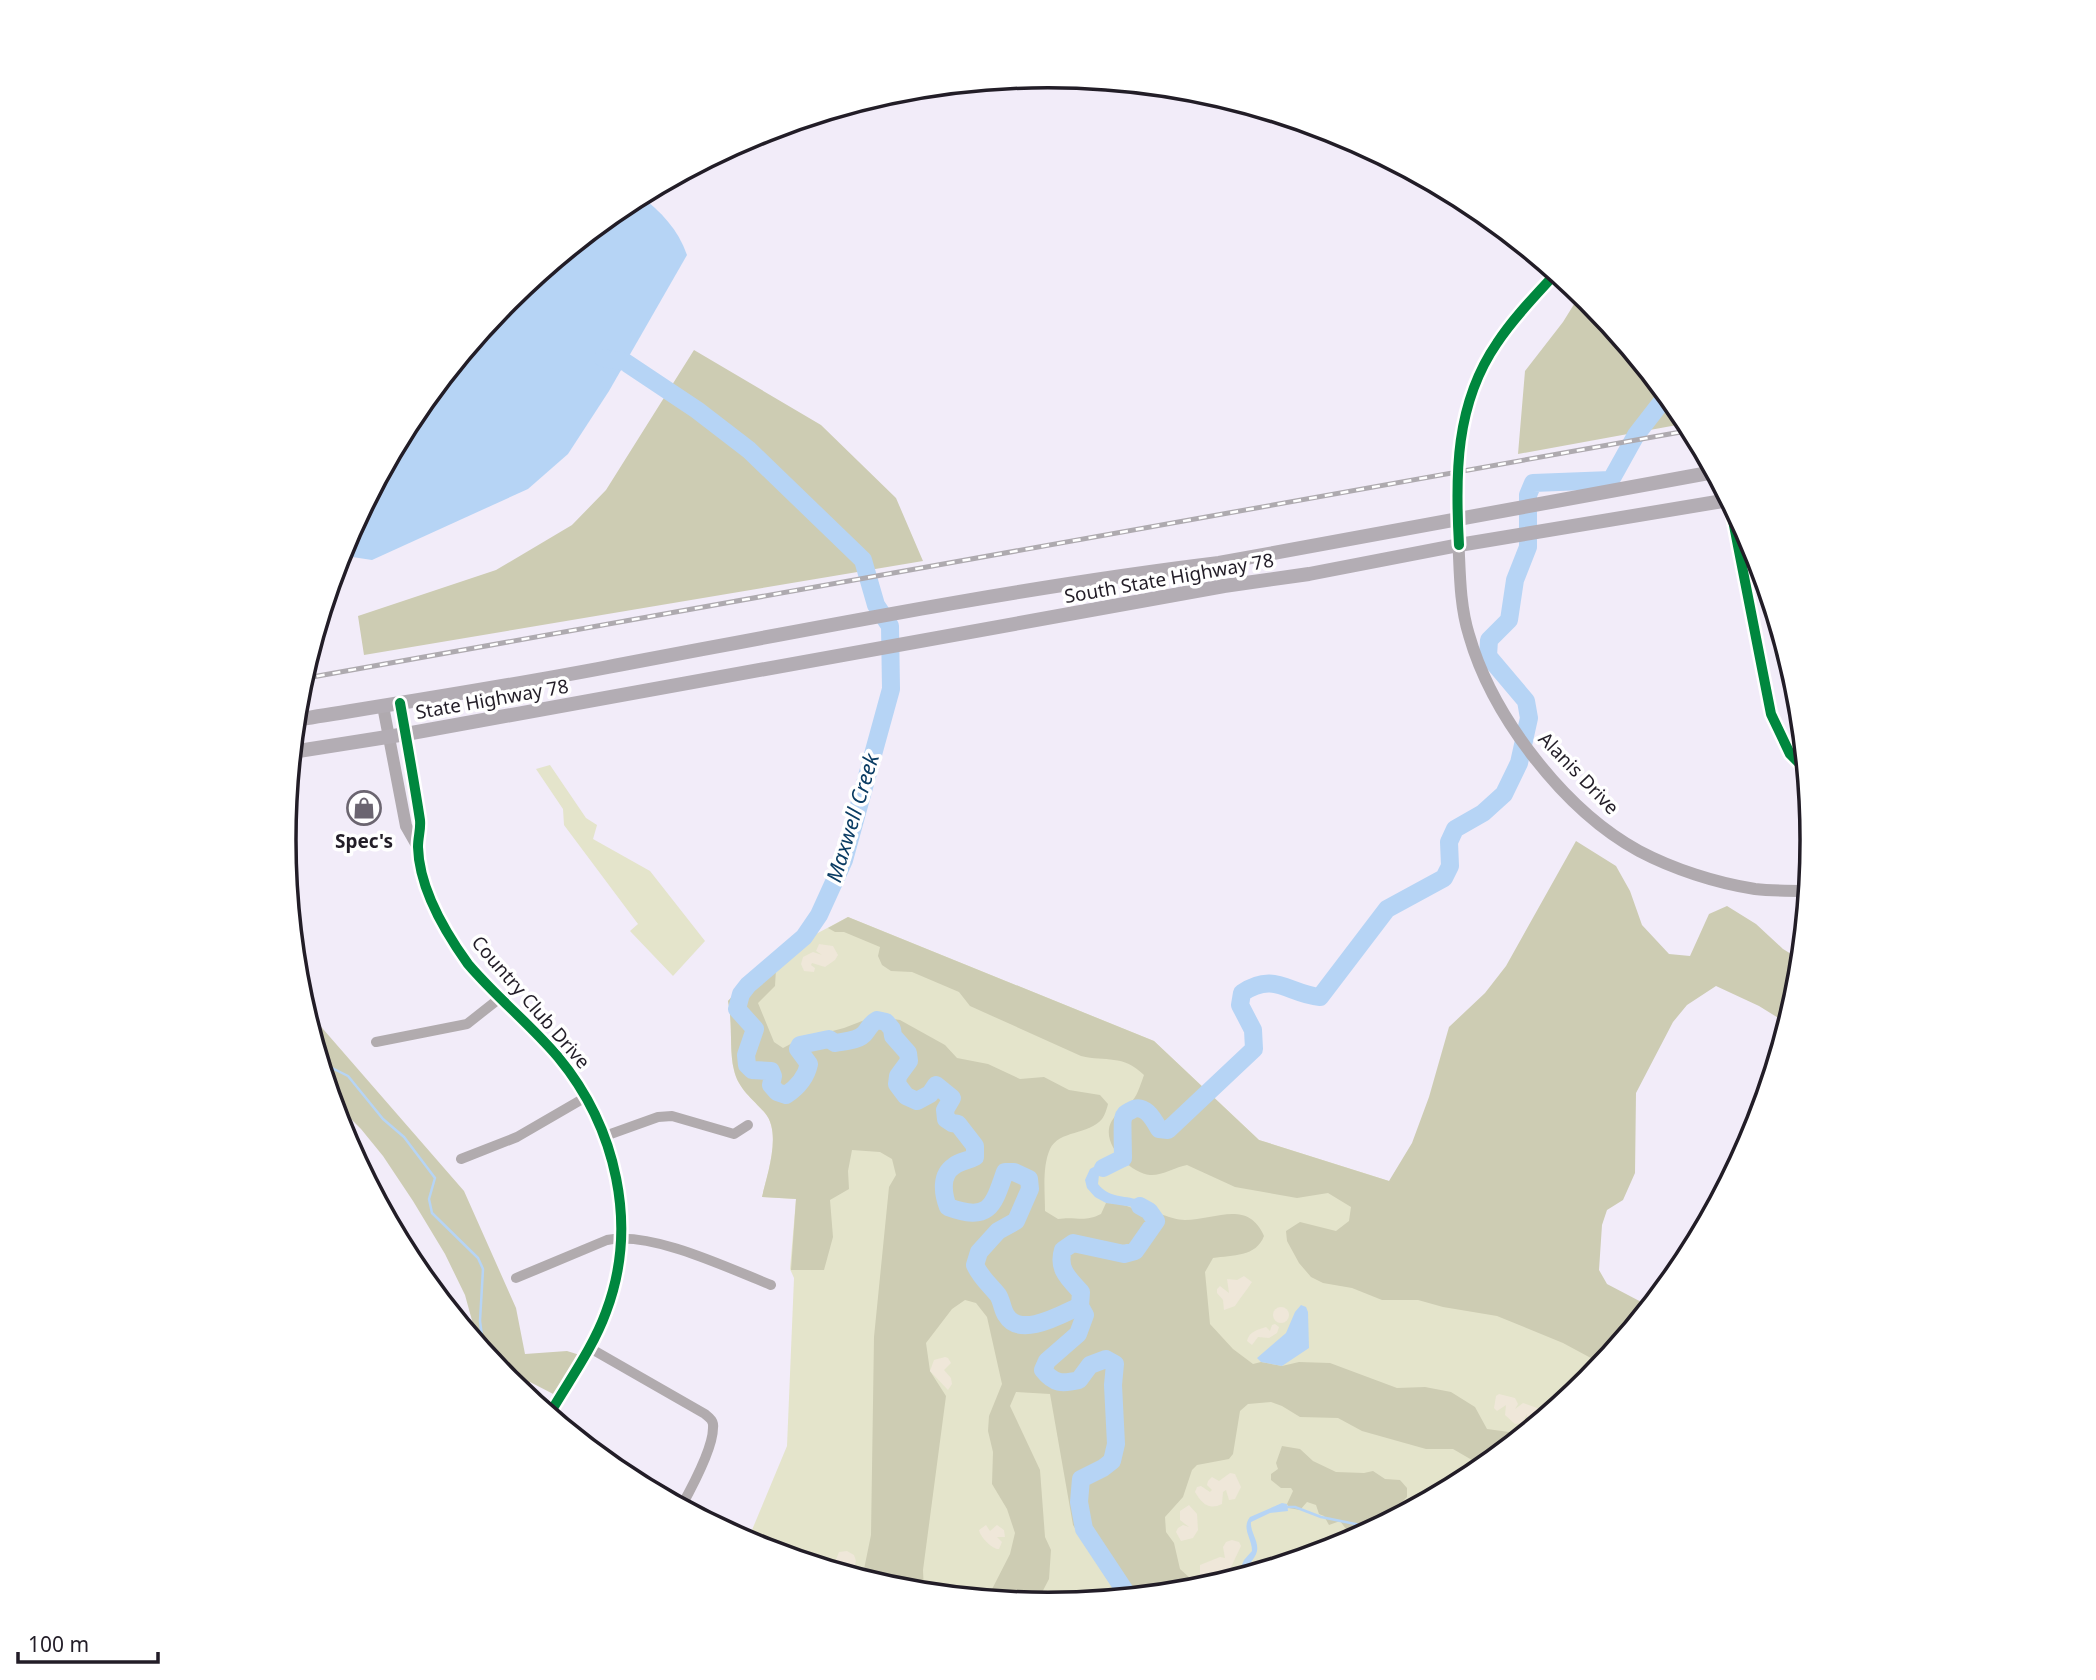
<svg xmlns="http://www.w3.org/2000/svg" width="2096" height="1680" font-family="'Noto Sans',sans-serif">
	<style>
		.green { fill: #e4e4cb }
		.forest { fill: #cdccb3 }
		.sand { fill: #efe7d9 }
		.water { fill: #b6d4f5 }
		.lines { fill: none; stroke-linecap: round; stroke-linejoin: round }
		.stream { stroke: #b6d4f5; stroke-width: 2.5 }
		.river { stroke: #b6d4f5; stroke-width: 18 }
		.street { stroke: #b1abae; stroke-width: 10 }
		.secondary { stroke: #b0aaaf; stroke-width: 12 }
		.primary { stroke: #b3adb4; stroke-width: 14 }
		.rail-casing { stroke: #aeaaaf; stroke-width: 5 }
		.rail { stroke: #fff; stroke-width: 2.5; stroke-dasharray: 8; stroke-linecap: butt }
		.cycleway-casing { stroke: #fff; stroke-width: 15 }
		.cycleway { stroke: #00873e; stroke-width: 10 }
		.labels { text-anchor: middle; stroke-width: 7; stroke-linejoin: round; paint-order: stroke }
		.street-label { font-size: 19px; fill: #221d27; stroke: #fff }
		.poi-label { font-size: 19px; font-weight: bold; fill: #221d27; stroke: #fff }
		.water-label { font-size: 21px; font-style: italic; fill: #0a3c63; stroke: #fff }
		.rim { fill: none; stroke: #221d27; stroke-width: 3.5 }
	</style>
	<rect width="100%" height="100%" fill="#f2ecf9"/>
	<g class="green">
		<polygon points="550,765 586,818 597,825 593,839 650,871 705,941 673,976 630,931 638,924 564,825 563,809 536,769"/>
		<path d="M848,917L1154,1041L1259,1140L1389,1181L1626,1335L1588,1381L1473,1476L1340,1547L1197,1590L1048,1605L898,1590L747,1542L787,1446L794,1278L790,1269L796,1199L762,1197C767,1175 782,1133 765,1113C754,1100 738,1089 734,1070C729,1050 733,1024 728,1001L765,961Z"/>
	</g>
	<g class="forest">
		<polygon points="1581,293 1589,300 1688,423 1518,454 1525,371 1563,322"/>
		<polygon points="694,350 821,425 896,498 923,561 364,655 358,616 496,570 572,525 606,490"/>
		<path d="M1576,841L1616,866L1630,891L1642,925L1669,954L1690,956L1709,914L1727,906L1756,924L1783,949L1801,960L1798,990L1788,1024L1759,1006L1716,986L1687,1005L1673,1022L1636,1093L1635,1173L1623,1200L1607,1210L1602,1225L1599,1270L1607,1284L1647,1305L1639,1320L1602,1364L1563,1343L1497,1316L1443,1307L1418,1300H1382L1352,1288L1323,1283L1311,1277L1299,1263L1287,1241L1286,1231L1300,1222L1336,1231L1349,1221L1351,1207L1328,1193L1297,1198L1235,1187L1187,1165C1176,1167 1161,1176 1150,1175C1132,1173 1106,1149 1109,1129C1111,1115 1125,1110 1133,1100C1138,1094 1141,1083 1144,1075C1123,1054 1106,1062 1081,1056L970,1006L959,992L912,972L891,971L882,965L878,956L880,947L844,932H835L828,928L848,917L1154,1041L1259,1140L1389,1181L1412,1143L1429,1097L1449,1027L1485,993L1506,966Z"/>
		<path d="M765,961L776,969L775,986L758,1003L774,1042L783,1048L798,1040L844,1028L875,1016L900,1020L945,1045L957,1058L988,1064L1020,1079L1044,1077L1069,1090L1100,1095L1108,1104C1107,1108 1105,1115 1102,1119C1089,1135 1059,1130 1050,1149C1042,1167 1045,1192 1045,1211L1058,1219C1077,1216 1083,1223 1101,1214L1106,1203C1127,1203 1138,1210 1156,1221L1163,1215C1170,1217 1177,1220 1185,1220C1215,1220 1248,1199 1264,1236C1256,1257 1233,1255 1213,1258L1205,1272L1210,1324L1233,1349L1253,1364L1261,1362L1282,1366L1299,1362L1330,1363L1397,1388L1425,1387L1451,1392L1475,1407L1487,1429L1524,1434L1484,1467L1453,1449H1426L1362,1431L1338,1418L1300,1417L1282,1406L1271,1402L1248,1404L1240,1411L1233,1454L1229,1459L1197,1465L1192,1470L1183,1497L1165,1517L1166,1532L1174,1543L1180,1569L1202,1589L1119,1598L1073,1525L1050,1394L1016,1392L1010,1406L1040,1470L1045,1537L1051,1550L1049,1579L1036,1604L987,1599L1010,1554L1015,1533L1007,1509L992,1484L993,1452L988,1431L989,1416L1002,1384L987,1317L976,1303L965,1300L952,1309L926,1343L930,1371L946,1396L923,1570L924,1592L898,1590L862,1579L871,1535L874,1337L889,1187L896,1175L892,1159L880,1152L852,1150L848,1171L849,1189L830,1200L833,1237L824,1270H791L796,1199L762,1197C767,1175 782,1133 765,1113C754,1100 738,1089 734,1070C729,1050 733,1024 728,1001Z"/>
		<polygon points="303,1006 464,1191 516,1308 525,1354 567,1351 583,1356 559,1397 530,1382 525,1395 507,1380 479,1346 465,1295 445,1254 413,1201 383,1156 361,1129 331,1099"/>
		<polygon points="1282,1446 1300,1449 1313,1461 1336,1472 1364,1473 1373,1471 1385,1479 1400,1480 1407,1488 1407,1497 1401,1503 1409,1510 1358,1537 1356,1532 1346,1529 1340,1521 1329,1525 1324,1516 1319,1514 1316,1505 1307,1502 1300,1510 1289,1508 1287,1504 1293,1491 1291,1488 1281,1488 1271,1480 1271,1474 1278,1469 1276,1463"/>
	</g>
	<g class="sand">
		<polygon points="819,944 833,946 838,955 835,960 825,967 812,963 811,965 815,968 814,972 804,971 801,964 803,957 813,952 822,955 816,951"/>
		<path d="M1244,1276L1252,1282C1247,1290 1240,1298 1235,1306L1224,1310L1223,1300L1217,1293V1289L1220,1286L1229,1293L1227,1279L1237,1280Z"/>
		<circle cx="1281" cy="1315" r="8"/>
		<path d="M1275,1324L1279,1327L1277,1333L1269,1338L1258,1337L1252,1345L1247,1341C1249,1331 1258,1330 1266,1327L1270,1331L1272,1325Z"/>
		<polygon points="945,1357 948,1358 951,1363 944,1370 951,1378 952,1384 948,1390 930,1371 934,1360"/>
		<polygon points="1499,1394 1515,1398 1518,1404 1515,1409 1523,1403 1540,1409 1539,1417 1534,1423 1528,1422 1527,1414 1522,1423 1515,1424 1505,1415 1506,1405 1497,1411 1494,1408 1496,1396"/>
		<path d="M1230,1473L1235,1474L1241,1487L1235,1499L1229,1500L1226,1490L1223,1492L1222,1504C1208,1511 1201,1502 1195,1492L1197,1487L1201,1486L1210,1492L1212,1490L1207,1485L1208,1481L1212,1477L1219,1481Z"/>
		<polygon points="1189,1505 1197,1514 1198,1530 1193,1538 1181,1541 1176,1532 1178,1528 1183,1525 1189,1527 1180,1520 1180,1511"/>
		<path d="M986,1525L990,1531L997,1525L1004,1530L1005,1537H997L1002,1542L999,1549C993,1550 980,1537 979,1530Z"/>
		<polygon points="1232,1540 1239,1542 1241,1546 1224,1582 1212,1586 1212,1580 1216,1573 1209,1580 1203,1579 1200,1575 1200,1565 1220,1557 1225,1558 1223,1547 1226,1542"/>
		<polygon points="847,1551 854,1555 856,1561 853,1570 848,1571 843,1564 847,1574 832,1570 839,1552"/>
	</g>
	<g class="water">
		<path d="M640,195C661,212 678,229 687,255L609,391L568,454L528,489L372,560L339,555L412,415L508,299L623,204Z"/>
		<path d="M1117,1154L1130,1165L1099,1175L1098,1184C1109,1198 1123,1195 1139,1200C1148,1203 1155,1209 1163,1215L1156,1221L1133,1207L1106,1203L1095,1197L1087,1188L1085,1180L1090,1169Z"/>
		<polygon points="1301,1305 1306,1307 1308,1312 1309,1348 1282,1366 1261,1362 1257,1358 1286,1333 1295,1312"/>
		<path d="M1282,1503L1287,1504L1288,1511L1270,1513L1251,1522C1250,1532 1259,1541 1257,1551C1255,1561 1245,1565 1242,1576L1236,1578L1244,1560L1252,1551C1252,1538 1241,1529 1250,1517Z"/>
	</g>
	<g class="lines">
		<g class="stream">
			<polyline points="320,1062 348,1076 383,1119 404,1137 435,1178 429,1199 432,1213 478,1258 483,1269 480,1321 484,1352"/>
			<polyline points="1287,1507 1295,1507 1321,1517 1375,1528"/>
		</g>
		<g class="river">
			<path d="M603,358L625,362L697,410L749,450L863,560L876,605L890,626L891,689L844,860L819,915L804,937L748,985L741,994L737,1009L755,1029L746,1055L747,1065L752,1070L771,1071L773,1076L771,1085L777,1092L786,1095C798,1087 806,1078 809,1064L798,1049L800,1045L829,1039L835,1043C844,1041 859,1041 865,1033C870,1027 870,1024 877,1020L886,1022L892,1029L893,1036L908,1053L909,1061L898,1076L897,1084L906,1096L917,1101L930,1094L936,1085L952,1098L945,1110L946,1119L952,1123L958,1124L975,1146V1157C968,1161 960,1161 954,1166C940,1175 943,1194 948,1207C989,1222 993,1207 1005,1172H1014L1029,1179L1030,1189L1016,1221L998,1231L979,1252L975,1265C981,1278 989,1284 998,1295C1002,1301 1002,1309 1006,1315C1020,1339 1062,1314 1080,1306"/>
			<path d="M1103,1168L1123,1158C1123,1151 1122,1122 1123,1119C1124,1114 1126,1113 1130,1111C1144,1102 1153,1118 1159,1129L1168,1130L1254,1049L1253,1030L1240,1005L1242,993C1275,971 1288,994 1320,997L1387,909L1444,878L1450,866L1449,842L1455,829L1483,813L1504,794L1519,763L1529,718L1526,701L1488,656L1489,640L1509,620L1515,580L1528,547V495L1533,483L1611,480L1636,435L1667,395"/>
			<path d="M1129,1597L1084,1529L1079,1502L1081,1479L1103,1468L1112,1461L1116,1444L1113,1385L1115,1364L1106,1359L1090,1365L1079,1380C1062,1384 1054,1384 1043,1370L1047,1361L1078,1334L1085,1315L1080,1306L1081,1292C1069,1279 1057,1269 1063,1250L1073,1243L1124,1254L1135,1251L1156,1221L1149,1211L1140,1206"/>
		</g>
		<g class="street">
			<polyline points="1729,500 1771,714 1790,754 1806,770"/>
			<polyline points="376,1042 467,1024 500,998"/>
			<polyline points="605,1136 658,1117 672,1116 734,1134 748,1125"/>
			<polyline points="461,1159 517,1137 586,1097"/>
			<path d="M516,1278L607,1240C652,1231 728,1268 771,1285"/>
			<path d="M588,1347L705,1414C710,1418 714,1421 713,1428C713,1448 691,1489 681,1507"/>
		</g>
		<g class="secondary">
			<path d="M1556,273C1530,303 1500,332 1482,369C1457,422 1455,477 1458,535C1460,568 1459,603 1469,635C1492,716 1564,810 1639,851C1673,869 1716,883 1755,889C1772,891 1790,891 1808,891"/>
			<path d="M400,703C407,742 414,781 420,820C421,829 418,837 418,847C419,888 445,932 468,964C496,997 530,1024 558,1057C616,1127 639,1225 606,1312C593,1348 568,1382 549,1415"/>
			<polyline points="383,706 406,826 418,847"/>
		</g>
		<g class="primary">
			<path d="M295,720C400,703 504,687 608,667C811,629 1014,588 1219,563L1714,472"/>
			<polyline points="292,752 406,734 1224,586 1309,574 1459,545 1729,500"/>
		</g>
		<g class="rail-casing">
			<polyline id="rail" points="301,679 1692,430"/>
		</g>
		<use href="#rail" class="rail"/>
		<g class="cycleway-casing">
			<g id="cycleway">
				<polyline points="1729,500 1771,714 1790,754 1806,770"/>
				<path d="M1459,545C1455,475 1455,404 1497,343C1514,317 1536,295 1556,273"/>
				<path d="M400,703C407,742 414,781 420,820C421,829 418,837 418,847C419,888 445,932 468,964C496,997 530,1024 558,1057C616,1127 639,1225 606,1312C593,1348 568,1382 549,1415"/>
			</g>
		</g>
		<use href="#cycleway" class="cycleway"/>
	</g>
	<defs>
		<g id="shop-ring" transform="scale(1.75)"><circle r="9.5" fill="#fff" stroke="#6b6570" stroke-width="1.5"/><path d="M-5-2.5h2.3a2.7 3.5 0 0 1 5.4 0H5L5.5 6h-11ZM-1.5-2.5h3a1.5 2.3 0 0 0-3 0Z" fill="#6b6570"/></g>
	</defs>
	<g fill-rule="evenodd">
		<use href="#shop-ring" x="364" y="808"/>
	</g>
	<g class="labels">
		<g class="street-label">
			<text transform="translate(1169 578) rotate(-10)" y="7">South State Highway 78</text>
			<text transform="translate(492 699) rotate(-10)" y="7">State Highway 78</text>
			<text transform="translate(1579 773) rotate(46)" y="7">Alanis Drive</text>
			<text transform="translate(531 1002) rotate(49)" y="7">Country Club Drive</text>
		</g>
		<g class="poi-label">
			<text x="364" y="848">Spec's</text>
		</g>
		<g class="water-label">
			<text transform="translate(853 818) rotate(-73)" y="7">Maxwell Creek</text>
		</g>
	</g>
	<path d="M0 0H2096V1680H0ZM296 840a752 752 0 1 1 1504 0a752 752 0 1 1-1504 0Z" fill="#fff" fill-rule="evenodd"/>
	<path class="rim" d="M296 840a752 752 0 1 1 1504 0a752 752 0 1 1-1504 0Z"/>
	<path d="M18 1652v10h140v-10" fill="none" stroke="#221d27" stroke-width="3.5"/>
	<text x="28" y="1652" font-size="21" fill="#221d27" stroke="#ffffff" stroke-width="5" paint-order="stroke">100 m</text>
</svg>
